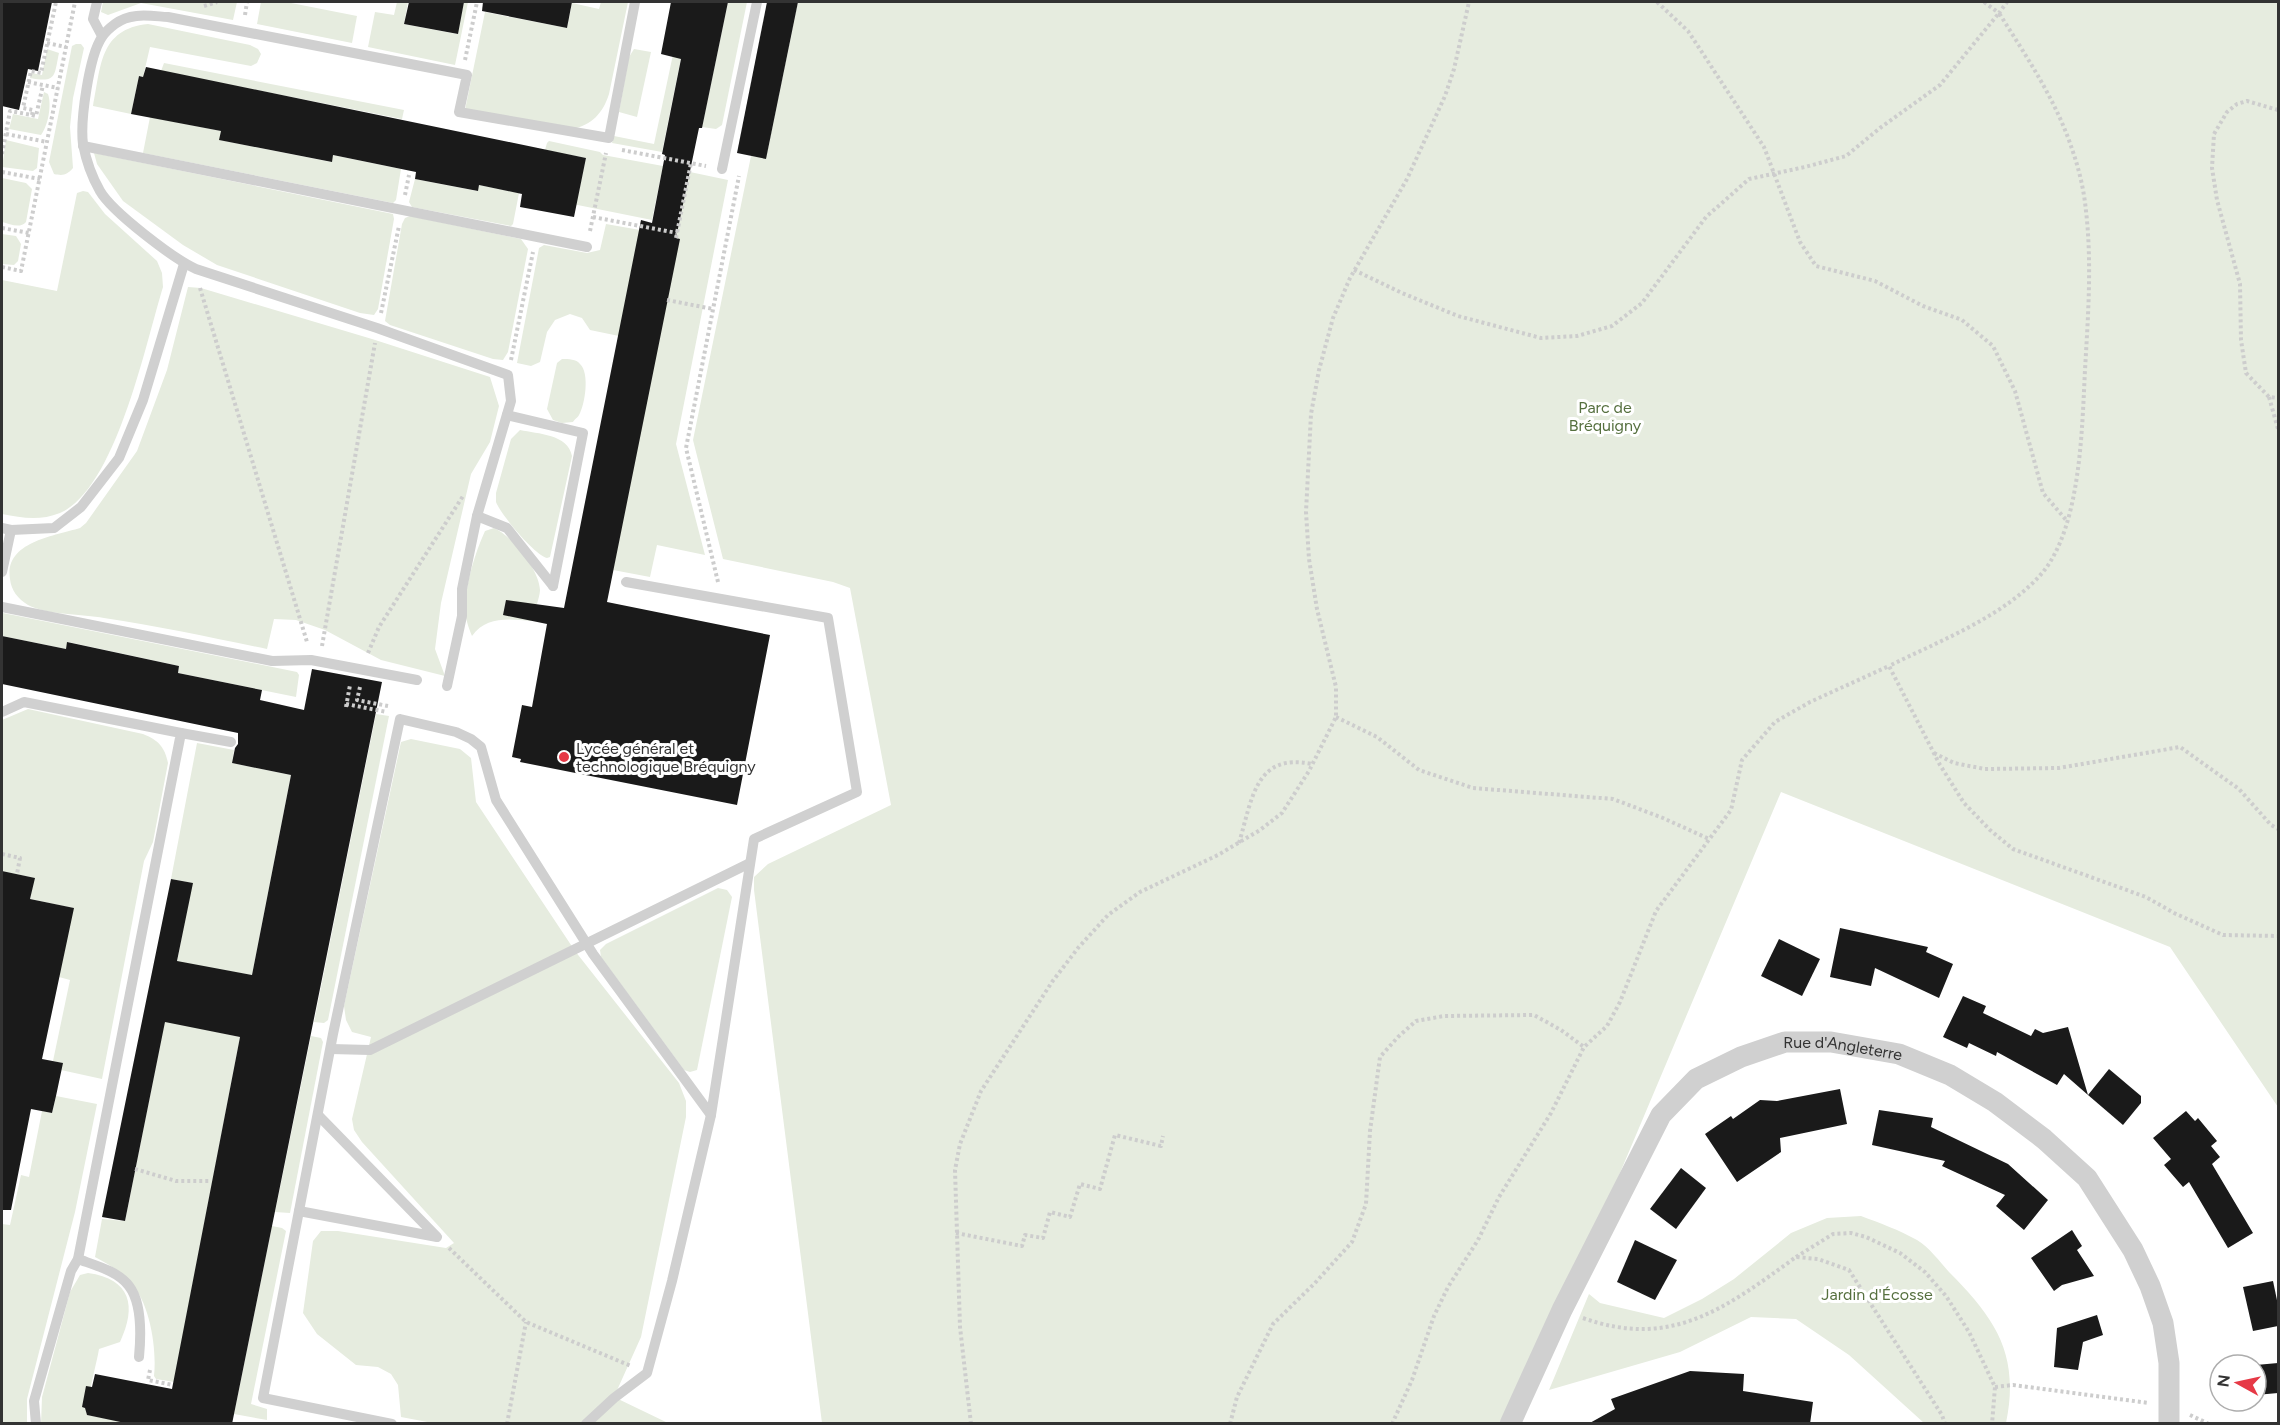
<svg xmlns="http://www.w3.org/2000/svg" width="2280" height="1425" font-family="Figtree,sans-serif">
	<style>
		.green { fill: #e6ecdf }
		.building { fill: #1a1a1a }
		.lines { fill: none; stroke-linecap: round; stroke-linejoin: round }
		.path { stroke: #cdcdcd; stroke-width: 4; stroke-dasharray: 3 3; stroke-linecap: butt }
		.service { stroke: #d0d0d0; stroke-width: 10 }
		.minor { stroke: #d0d0d0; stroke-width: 21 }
		.poi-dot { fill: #e63946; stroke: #fff; stroke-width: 2 }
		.labels { text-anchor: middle; stroke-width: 6; stroke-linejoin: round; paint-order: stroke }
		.park-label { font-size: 16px; fill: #56703f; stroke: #fff }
		.poi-label { font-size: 16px; fill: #333; stroke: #fff; text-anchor: start }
		.street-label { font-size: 16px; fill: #333; stroke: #fff }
	</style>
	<rect width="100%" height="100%" fill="#fff"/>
	<g class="green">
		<polygon points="103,2 237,2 233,20 141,3 108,15 101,12"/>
		<polygon points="261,2 286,2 357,16 352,43 257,24"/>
		<polygon points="397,2 408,2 404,24 457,34 464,2 468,2 455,65 368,47 375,12 394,15"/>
		<path d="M601,2H628L609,94C603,113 592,125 572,129L465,110L485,12L567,28L572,3L599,9Z"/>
		<polygon points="728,2 747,2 722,125 716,129 702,127"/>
		<polygon points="798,2 2278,2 2278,1107 2170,947 1781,792 1562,1310 1499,1423 822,1423 754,890 754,877 768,864 891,805 850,588 833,582 723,559 693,440 751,156 766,158"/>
		<polygon points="682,12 690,14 662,152 612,143 614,136 654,144"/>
		<path d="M148,24L250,45L258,49L261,54L257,63L251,66L150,47L143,77L139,76L131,114L93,106C101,67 99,29 148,24Z"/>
		<path d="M76,44H81L84,48L73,98L70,127L73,168C67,175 63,176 54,174L49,162L72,46Z"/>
		<path d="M47,49L59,53C54,76 57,83 30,78L31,73L42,75Z"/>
		<polygon points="634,49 651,52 637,117 619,112 629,57"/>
		<polygon points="164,63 404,110 402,119 161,71"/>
		<path d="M44,92L48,94C52,105 48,126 41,135L9,129L13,114L38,119Z"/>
		<polygon points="150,117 221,131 220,140 331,162 333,155 401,169 396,200 393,203 143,153"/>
		<polygon points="6,140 39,148 37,168 33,171 2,167"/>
		<polygon points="549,141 600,152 603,155 663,166 652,220 538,197 579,191 586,158 545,150 547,143"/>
		<polygon points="94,153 393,214 394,219 378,309 374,315 360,313 217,265 183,245 123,201 97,164"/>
		<polygon points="690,172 728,180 676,444 705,555 657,545 650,577 613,570 679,239 676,238"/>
		<path d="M2,178L26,183L32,189L26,222C20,229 10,224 2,222Z"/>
		<polygon points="415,179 477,191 479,185 519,193 513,224 511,226 412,207 409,202"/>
		<path d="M83,191L88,192L105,214L157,261L162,273L163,287C146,342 116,489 60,513C40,521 22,518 2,514V280L57,291L77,193Z"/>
		<polygon points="410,216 521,239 528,249 508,352 503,360 493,359 390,325 385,321 402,224 405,218"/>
		<polygon points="606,224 640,230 619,336 590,330 582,318 570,314 555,320 547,332 540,362 531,366 517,363 539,248 544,245 587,253 600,250"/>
		<polygon points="2,234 16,236 21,244 18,261 14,265 2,264"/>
		<path d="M188,287L201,288L372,339L490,377L499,406L490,442L471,474L441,603L435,649L445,676L381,660L325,630L296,620L274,619L267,649C213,638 159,626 104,618C83,614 47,615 28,605C18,599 11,590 10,579C4,542 54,536 80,528L86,523L137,451L167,370Z"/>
		<path d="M562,359C569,359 576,359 580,364C590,373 585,405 579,415C579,416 573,421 573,422L562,423L553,420L547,409L557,363Z"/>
		<path d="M520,430C538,434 568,434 572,456L550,557L547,558C535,555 501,515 496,502C496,502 496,494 496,493L511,439Z"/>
		<path d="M494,528C512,536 539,569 540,590C540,594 538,600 537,604H535L531,621C509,619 486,616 472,636C468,626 464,615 465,604C467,580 475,553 485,531Z"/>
		<polygon points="3,613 297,672 299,675 296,697 178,673 179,666 68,642 66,649 2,636"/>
		<path d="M28,709L143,734C158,740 165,747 168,763L153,842L144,861L102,1079L61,1070L62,1063L53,1061L70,980L59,977L73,908L30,899L34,878L2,871V720Z"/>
		<polygon points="376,714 389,716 328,1020 324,1023 314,1022"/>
		<polygon points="411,739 460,749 471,758 476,802 575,951 679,1083 686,1101 686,1117 641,1337 614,1397 668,1423 438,1424 401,1417 398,1385 391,1374 378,1367 356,1365 317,1334 303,1313 313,1241 321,1231 338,1231 446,1248 454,1243 362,1142 354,1130 352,1119 371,1037 352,1032 346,1020 344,1006 401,742"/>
		<polygon points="197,743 234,750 232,763 291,775 252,975 177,962 192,883 171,879"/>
		<polygon points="718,888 727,890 732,897 697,1070 690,1072 684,1070 601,957 600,950 606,944"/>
		<path d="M165,1021L240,1037L174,1382L156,1379L154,1376C157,1349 150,1302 130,1282C120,1271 108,1264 95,1257L102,1219L125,1221Z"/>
		<polygon points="311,1036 321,1038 323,1042 290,1213 275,1212"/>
		<polygon points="56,1096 97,1104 75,1212 27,1399 27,1423 2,1424 2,1224 10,1225 21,1175 29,1177 42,1111 52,1113"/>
		<path d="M1861,1216C1880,1223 1899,1230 1917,1240C1929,1247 1940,1262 1949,1272C1996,1319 2020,1355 2006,1423H1924L1849,1355L1796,1319L1751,1317L1680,1352L1549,1390L1589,1294L1600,1303L1664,1318L1702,1299L1734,1279L1791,1233L1827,1218Z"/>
		<polygon points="272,1226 282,1228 286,1231 251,1404 267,1409 267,1420 234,1414"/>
		<path d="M88,1273C131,1279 137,1306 120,1342L99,1349C97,1362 85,1406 87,1415L130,1423L41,1424L42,1397L53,1356L70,1292L80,1275Z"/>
	</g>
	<g class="building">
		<polygon points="2,2 52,2 38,71 28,69 19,110 2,106"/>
		<polygon points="409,2 464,2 458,34 404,24"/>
		<polygon points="483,2 572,2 567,28 482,11"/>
		<polygon points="671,2 728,2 702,128 699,128 676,238 680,239 607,602 770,635 737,805 520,762 521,759 512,757 522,705 532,707 547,624 503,615 506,600 564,608 641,220 652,223 665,155 662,154 681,59 661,54"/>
		<polygon points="767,2 798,2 766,159 737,153"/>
		<polygon points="146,67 586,158 574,217 520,207 522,194 479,185 478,191 415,179 416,172 333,155 332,162 219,140 221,131 131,114 139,76 143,77"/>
		<polygon points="2,636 66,649 67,642 179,666 178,673 262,690 260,700 304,710 312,669 382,682 232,1424 130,1424 87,1415 85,1408 82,1407 86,1386 92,1387 95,1374 172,1389 240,1037 165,1022 125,1221 102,1217 171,879 193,883 177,961 252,975 291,775 232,763 235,748 238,744 238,733 2,684"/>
		<polygon points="2,871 35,878 30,899 74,908 42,1059 63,1063 56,1096 52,1113 31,1109 11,1210 2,1210"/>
		<polygon points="1840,928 1928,947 1926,952 1953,964 1939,998 1875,968 1871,986 1830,977"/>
		<polygon points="1779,939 1820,959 1802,996 1761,976"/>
		<polygon points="1963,996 1986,1006 1983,1013 2031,1036 2035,1029 2043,1033 2068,1027 2088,1095 2064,1074 2057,1085 1997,1052 1996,1056 1969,1043 1967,1048 1943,1037"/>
		<polygon points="2109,1069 2141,1096 2141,1103 2123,1125 2088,1095"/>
		<polygon points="1840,1089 1847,1124 1780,1138 1781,1152 1737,1182 1705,1134 1731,1116 1733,1119 1760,1100 1777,1101"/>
		<polygon points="1879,1110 1933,1118 1931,1127 2008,1164 2048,1200 2024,1230 1996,1206 2005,1195 1942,1166 1945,1161 1872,1145"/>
		<polygon points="2186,1111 2195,1121 2198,1118 2217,1141 2211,1146 2220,1157 2212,1164 2253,1233 2228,1248 2189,1182 2183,1187 2164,1165 2171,1159 2153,1138"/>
		<polygon points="1681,1168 1706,1188 1676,1229 1650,1209"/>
		<polygon points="2072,1230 2082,1246 2077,1250 2094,1276 2062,1285 2054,1291 2031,1258"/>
		<polygon points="1635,1240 1677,1260 1655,1300 1617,1282"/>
		<polygon points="2273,1281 2278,1305 2278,1326 2253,1331 2243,1287"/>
		<polygon points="2097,1315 2103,1335 2083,1342 2078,1370 2054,1367 2057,1328"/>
		<polygon points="2278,1363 2278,1393 2256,1395 2256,1365"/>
		<polygon points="1690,1371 1744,1374 1743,1391 1813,1402 1810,1424 1588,1424 1615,1409 1611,1399"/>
	</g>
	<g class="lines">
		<g class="path">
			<polyline points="1657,2 1688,31 1764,147 1800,242 1816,266 1875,281 1923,306 1962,320 1993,346 2015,391 2043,493 2067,521"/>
			<polyline points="1984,2 1999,13 2007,2"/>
			<polyline points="204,6 217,2"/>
			<polyline points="245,15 247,2"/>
			<polyline points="47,43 66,47"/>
			<polyline points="465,60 477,2"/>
			<polyline points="28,82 58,88"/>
			<polyline points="2278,110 2247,101 2237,104 2227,112 2214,134 2212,168 2217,200 2240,284 2241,340 2246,373 2269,397 2278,398"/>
			<polyline points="32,115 36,116 43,85"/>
			<polyline points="6,134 47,142"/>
			<polyline points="622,150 706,166"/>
			<polyline points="2,154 10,111 32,115 33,110 23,108 31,71 41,73 56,2"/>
			<polyline points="2,172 40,179"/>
			<polyline points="405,195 409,175"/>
			<polyline points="593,217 677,233"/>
			<polyline points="2,228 29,233"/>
			<polyline points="590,231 606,153"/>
			<polyline points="676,238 691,163"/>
			<polyline points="2,267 21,271 75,2"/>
			<path d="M1354,270L1402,293L1458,316L1541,338L1577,336L1612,326L1642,303L1706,217L1749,179L1805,167L1846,156L1880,128L1940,85L1999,13C2026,56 2056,100 2072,149C2079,169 2084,190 2086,211C2092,263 2088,317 2085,370C2082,428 2081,525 2043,572C2006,616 1939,641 1889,666"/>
			<polyline points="200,288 307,642"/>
			<polyline points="667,300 713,309"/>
			<polyline points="381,313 399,226"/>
			<polyline points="511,360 533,252"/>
			<polyline points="2269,397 2278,429"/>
			<polyline points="718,582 686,448 739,176"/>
			<polyline points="322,646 375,343"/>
			<polyline points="368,653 379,627 463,496"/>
			<polyline points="360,687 357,700 388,706"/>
			<polyline points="346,704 387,712"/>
			<polyline points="346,707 350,685"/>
			<polyline points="1336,717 1377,737 1419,770 1473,788 1613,799 1663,818 1709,839"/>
			<polyline points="1934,753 1954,763 1985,769 2059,768 2180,747 2239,789 2271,825 2278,829"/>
			<path d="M1239,843C1252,800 1255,752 1312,764"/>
			<polyline points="2,854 20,858 17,874"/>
			<polyline points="135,1169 176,1181 211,1181"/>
			<polyline points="956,1233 1022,1246 1025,1235 1043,1238 1050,1212 1070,1217 1080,1184 1100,1189 1115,1135 1161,1146 1163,1136"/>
			<polyline points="449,1248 526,1322 631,1366"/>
			<polyline points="1796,1257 1833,1234 1851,1233 1866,1237 1900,1253 1925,1272 1946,1296 1969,1332 1995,1387 1992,1424"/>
			<path d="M1583,1318C1672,1350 1727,1307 1796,1257L1818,1259L1849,1270L1942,1415L1945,1424"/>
			<polyline points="150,1370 148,1380 173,1385"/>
			<polyline points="1995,1387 2013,1385 2149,1403"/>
			<polyline points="2190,1415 2209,1424"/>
			<polyline points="507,1424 526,1322"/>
			<polyline points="971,1424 960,1327 955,1170 960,1144 981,1091 1052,982 1078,948 1108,915 1140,892 1218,855 1260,830 1282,813 1309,771 1336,717 1336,687 1317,609 1309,559 1306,512 1311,414 1319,370 1333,318 1350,278 1407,179 1445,96 1454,69 1469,2"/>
			<polyline points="1230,1424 1237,1397 1273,1324 1315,1283 1352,1242 1366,1204 1370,1131 1380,1057 1398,1037 1416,1021 1444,1016 1534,1015 1561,1030 1584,1047"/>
			<polyline points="1392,1424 1412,1380 1434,1316 1448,1287 1478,1240 1499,1197 1551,1113 1584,1047 1607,1026 1620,1002 1656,911 1731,810 1742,760 1775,722 1810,702 1889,666 1940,765 1964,803 1990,830 2013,849 2146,897 2174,913 2223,935 2278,936"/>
		</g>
		<g class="service">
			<polyline points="97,2 93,19 102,36"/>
			<polyline points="83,146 587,247"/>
			<polyline points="722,169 757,2"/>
			<polyline points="507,415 583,433 553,586"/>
			<polyline points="477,516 507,528 553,586"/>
			<polyline points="2,528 11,530 2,572"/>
			<polyline points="11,530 54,528 81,507 119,458 143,400 184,264"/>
			<polyline points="2,607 272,661 311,660 417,680"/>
			<path d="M447,686L462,616V589L477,516L511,401L508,375L377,328L196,269C174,259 112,212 100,191C92,177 86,160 83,144C80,121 89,56 102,37C105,32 111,27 115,24C131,12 150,16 168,17L467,75L459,112L609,138L635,2"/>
			<polyline points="2,712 24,702 181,733 78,1259 71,1271 34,1401 36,1424"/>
			<polyline points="181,733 231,742"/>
			<polyline points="331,1049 370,1050 750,863"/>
			<polyline points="299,1211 437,1237 318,1115"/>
			<path d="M78,1259C94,1265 118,1271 129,1286C142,1303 141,1336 139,1357"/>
			<polyline points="392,1424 263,1398 333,1034 400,719 456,732 471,739 481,747 496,800 593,954 711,1115"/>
			<polyline points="586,1424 614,1398 647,1373 672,1281 711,1115 754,839 857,792 828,618 626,582"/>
		</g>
		<path class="minor" id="s1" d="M1510,1424L1562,1310L1661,1115L1696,1079L1741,1057L1785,1042H1831L1899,1054L1950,1075L1995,1102L2044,1139L2087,1178L2133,1250L2150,1286L2163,1323L2169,1363V1424"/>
	</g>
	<circle class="poi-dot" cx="564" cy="757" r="6"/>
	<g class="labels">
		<g class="park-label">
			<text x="1605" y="413">Parc de<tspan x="1605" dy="18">Bréquigny</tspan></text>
			<text x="1877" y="1300">Jardin d'Écosse</text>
		</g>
		<g class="poi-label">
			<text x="576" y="754">Lycée général et<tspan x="576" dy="18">technologique Bréquigny</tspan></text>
		</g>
		<g class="street-label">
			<text dy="6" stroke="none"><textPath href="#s1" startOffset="549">Rue d'Angleterre</textPath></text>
		</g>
	</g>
	<rect width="2280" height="1425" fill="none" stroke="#333333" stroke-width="6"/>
	<g transform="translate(2238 1383) rotate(278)"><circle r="28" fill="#ffffff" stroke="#adadad" stroke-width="1.5"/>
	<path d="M0-4.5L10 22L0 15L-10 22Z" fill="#e63946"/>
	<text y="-9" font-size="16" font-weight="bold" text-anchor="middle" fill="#333333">N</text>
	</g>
</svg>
